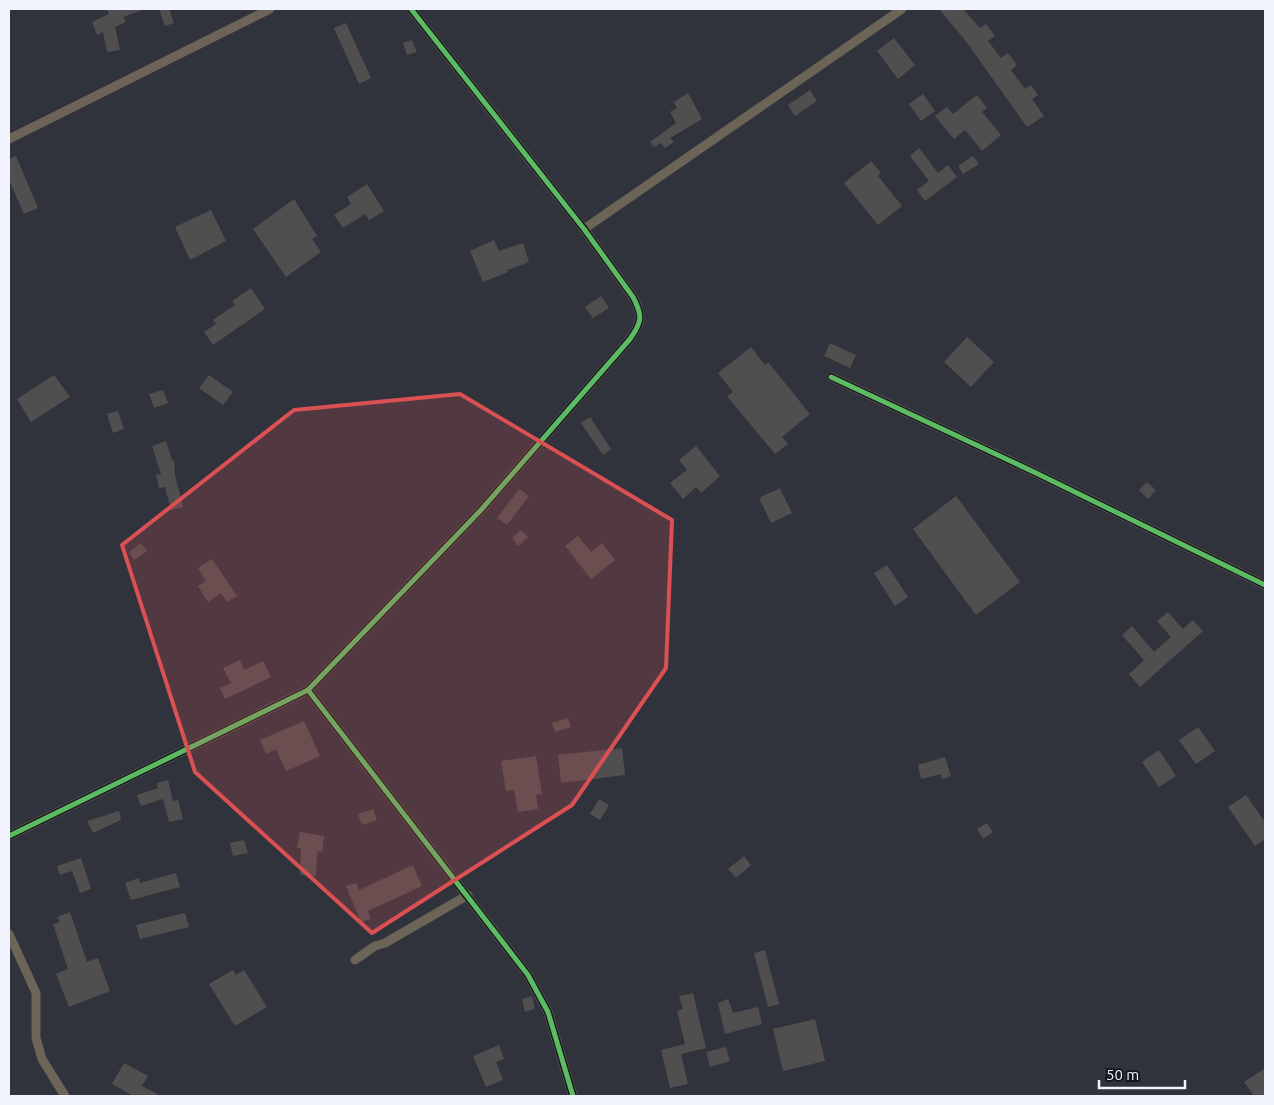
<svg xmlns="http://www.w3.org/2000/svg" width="1274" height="1105" font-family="Ubuntu,sans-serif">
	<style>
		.building { fill: #514e50 }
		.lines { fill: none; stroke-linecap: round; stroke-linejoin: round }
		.minor { stroke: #6b6457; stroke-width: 9 }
		.cycleway-casing { stroke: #16181f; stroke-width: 8 }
		.cycleway { stroke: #5cba63; stroke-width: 5 }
		.marked { fill: #db5153; fill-opacity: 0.2; stroke: #db5153; stroke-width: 4; stroke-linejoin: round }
	</style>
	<rect width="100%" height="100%" fill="#30333b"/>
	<g class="building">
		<polygon points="107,9 142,10 123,17 126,22 115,27 120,50 107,52 103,32 97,35 92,22 109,14"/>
		<polygon points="159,9 169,9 174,23 165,26"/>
		<polygon points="939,9 963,9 980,28 986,24 995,36 988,41 1001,58 1008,53 1017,65 1011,70 1025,89 1031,85 1038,95 1032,99 1044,116 1027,127 965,40"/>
		<polygon points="346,23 371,78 359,84 334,28"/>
		<polygon points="894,38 915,65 898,79 877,51"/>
		<polygon points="412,40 417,52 407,55 403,43"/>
		<polygon points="810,90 817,101 795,116 788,105"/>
		<polygon points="688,93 702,119 670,138 674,142 665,148 661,143 654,147 650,142 676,123 670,112 677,108 674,102"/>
		<polygon points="923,94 935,111 921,121 909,104"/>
		<polygon points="977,95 987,108 982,112 1001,135 982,151 965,130 954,139 935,116 947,107 953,114"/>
		<polygon points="919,148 938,173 948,165 957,177 925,201 917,190 929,181 910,156"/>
		<polygon points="16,156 38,208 24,214 9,180 9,159"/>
		<polygon points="973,156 979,164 963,174 958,166"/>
		<polygon points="871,161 881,173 878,176 902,206 878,225 844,183"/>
		<polygon points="367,184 384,211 369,220 365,214 343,228 334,215 351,204 347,197"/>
		<polygon points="294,199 317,236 312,239 321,252 286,277 253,229"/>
		<polygon points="211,210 226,241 190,260 175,227"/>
		<polygon points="494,240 499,251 523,243 529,262 507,270 508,272 483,282 470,251"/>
		<polygon points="251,288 265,309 213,345 204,332 216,324 213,320 235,305 232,301"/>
		<polygon points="601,296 609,308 593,318 585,307"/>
		<polygon points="967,337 994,362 971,387 944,362"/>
		<polygon points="830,343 856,355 850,368 824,356"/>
		<polygon points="751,347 765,365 768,362 810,414 782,437 788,444 775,454 727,396 733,392 718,373"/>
		<polygon points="54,375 70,397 31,422 17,399"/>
		<polygon points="209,375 233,392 223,405 199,388"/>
		<polygon points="163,390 168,403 154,408 149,394"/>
		<polygon points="118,411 124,429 113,433 107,414"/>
		<polygon points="590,417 611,449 603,455 581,423"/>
		<polygon points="166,441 172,460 174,460 175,475 183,507 171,510 165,487 159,488 156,475 161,474 152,446"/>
		<polygon points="696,446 720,476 701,493 696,487 683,499 670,483 687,470 679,460"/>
		<polygon points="1147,482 1156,490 1148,499 1139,490"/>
		<polygon points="780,488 792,513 771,523 759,498"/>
		<polygon points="519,489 529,496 507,525 497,518"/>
		<polygon points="956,496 1020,582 976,615 913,529"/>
		<polygon points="521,530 528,537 518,546 512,538"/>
		<polygon points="578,536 591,552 602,543 615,560 591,579 565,546"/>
		<polygon points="141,543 147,551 134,560 129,552"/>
		<polygon points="212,559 237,596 227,602 221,593 208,602 198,586 206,581 198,568"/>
		<polygon points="887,565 908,597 895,606 874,573"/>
		<polygon points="1168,612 1183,629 1193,620 1203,631 1140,687 1129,674 1144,660 1122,635 1132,626 1154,652 1171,637 1157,621"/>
		<polygon points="240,660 244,670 263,661 271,677 225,699 220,688 231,683 223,668"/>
		<polygon points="568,718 571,727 555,732 552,723"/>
		<polygon points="304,721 320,756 286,771 276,749 266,754 260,740"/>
		<polygon points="1198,727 1215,751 1196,764 1179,740"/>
		<polygon points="622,748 625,775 561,783 558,755"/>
		<polygon points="1159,750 1176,776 1159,787 1142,762"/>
		<polygon points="536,756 542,794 536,795 538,809 518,812 514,790 506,791 501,761"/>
		<polygon points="945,757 951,776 942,779 941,774 921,779 918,765"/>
		<polygon points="168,780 173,801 178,800 183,819 169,822 163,799 141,806 137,795 158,788 157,783"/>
		<polygon points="1246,795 1265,822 1265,839 1255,846 1228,807"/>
		<polygon points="599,799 609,805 600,820 590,814"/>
		<polygon points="373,809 377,820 362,825 358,814"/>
		<polygon points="119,811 121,820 93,833 87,821"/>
		<polygon points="987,823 993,832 983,839 977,829"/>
		<polygon points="300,832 324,836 322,852 317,851 316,876 300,875 301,849 297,848"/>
		<polygon points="244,840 248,853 233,856 230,843"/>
		<polygon points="744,856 751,865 736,878 728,869"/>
		<polygon points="81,858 91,889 80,893 72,871 60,875 57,866"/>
		<polygon points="413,865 422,886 368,911 371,919 361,922 346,886 356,883 359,890"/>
		<polygon points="176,873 180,887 131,900 125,883 139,878 140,883"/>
		<polygon points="70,912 87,962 98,958 110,991 69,1007 56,974 68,969 53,924 60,922 57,917"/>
		<polygon points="185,913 189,927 140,939 136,925"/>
		<polygon points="765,950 779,1004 768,1007 754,953"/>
		<polygon points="233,970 236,975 244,970 267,1007 235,1026 209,984"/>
		<polygon points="693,993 706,1048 681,1054 688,1084 670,1088 661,1050 685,1044 677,1011 683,1009 679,996"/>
		<polygon points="532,996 535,1009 525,1012 522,999"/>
		<polygon points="728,999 733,1013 758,1007 762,1024 725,1034 718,1003"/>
		<polygon points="815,1019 825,1061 783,1071 773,1029"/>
		<polygon points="499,1045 504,1059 496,1062 503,1080 486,1087 473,1056"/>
		<polygon points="726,1047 730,1061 710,1067 706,1052"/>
		<polygon points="124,1063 148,1076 142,1086 161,1096 133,1096 112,1084"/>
		<polygon points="1265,1068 1265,1096 1254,1096 1244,1082"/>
	</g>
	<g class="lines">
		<g class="minor">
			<polyline points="9,139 270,9"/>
			<polyline points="584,229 902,9"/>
			<polyline points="831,377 1036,473 1265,585"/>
			<polyline points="308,690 528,975 548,1012 573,1096"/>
			<path d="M9,836L308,690L481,510L630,339C642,322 643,316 633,297L584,229L411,9"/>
			<polyline points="9,934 36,993 36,1038 42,1059 65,1096"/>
			<polyline points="355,960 375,946 385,943 468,895"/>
		</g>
		<g class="cycleway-casing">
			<g id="cycleway">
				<polyline points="831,377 1036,473 1265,585"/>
				<polyline points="308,690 528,975 548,1012 573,1096"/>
				<path d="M9,836L308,690L481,510L630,339C642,322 643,316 633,297L584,229L411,9"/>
			</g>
		</g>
		<use href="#cycleway" class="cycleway"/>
	</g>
	<path class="marked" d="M460,394L672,520L666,668L572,805L372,933L195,772L122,545L294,410Z"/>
	<rect width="1274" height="1105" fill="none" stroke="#f1f4ff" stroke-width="20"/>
	<path d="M1099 1080v8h86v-8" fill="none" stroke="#f1f4ff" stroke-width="2.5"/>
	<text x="1106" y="1080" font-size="15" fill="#f1f4ff" stroke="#16181f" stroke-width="4" paint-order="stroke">50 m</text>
</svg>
